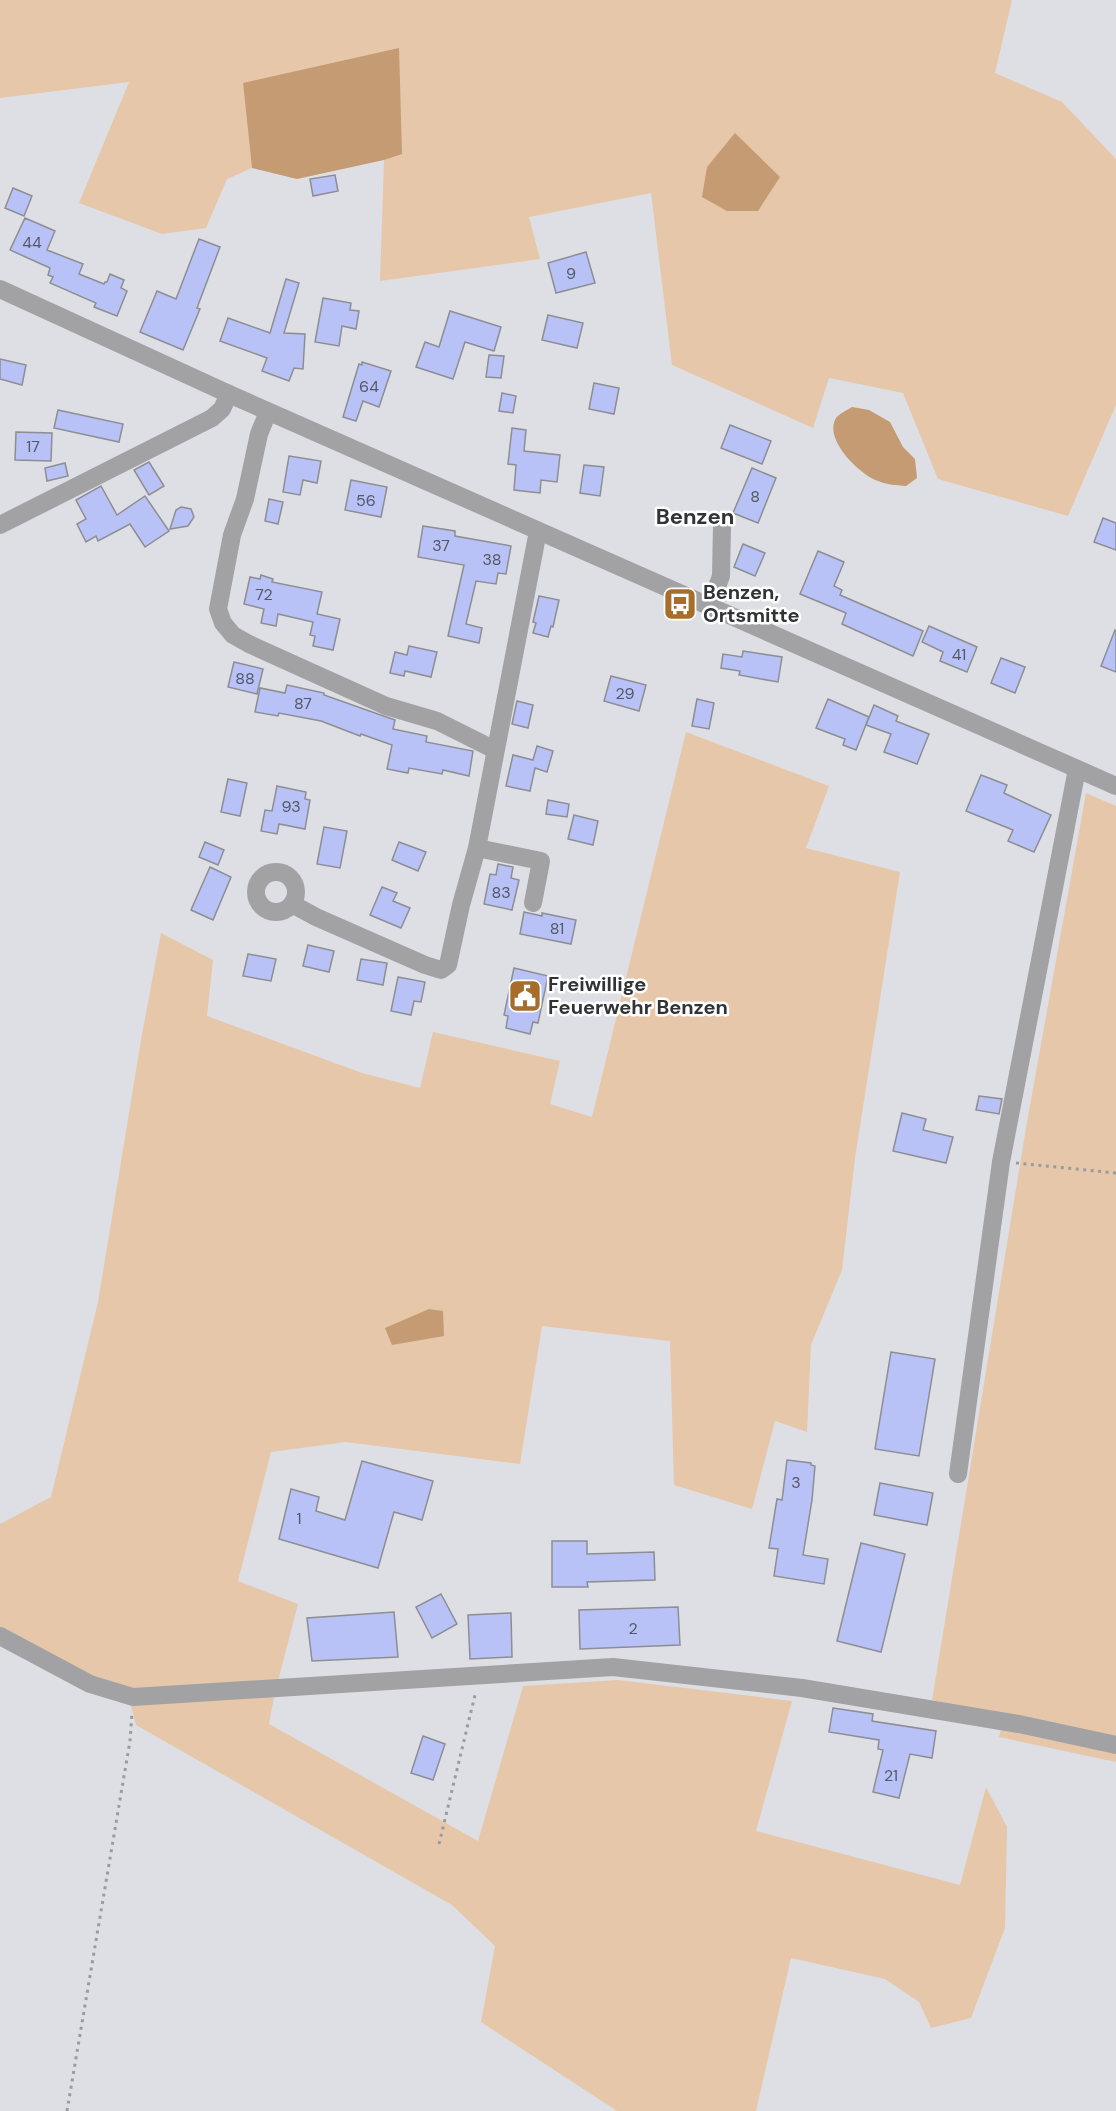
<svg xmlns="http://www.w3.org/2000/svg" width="1116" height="2111" font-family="'DM Sans',sans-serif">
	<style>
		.green { fill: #e6c7a9 }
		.water { fill: #c49b72 }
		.building { fill: #b8c2f6; stroke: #8d8e93; stroke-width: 1.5 }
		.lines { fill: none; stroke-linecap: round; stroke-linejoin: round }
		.path { stroke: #9a9b9f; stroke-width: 3; stroke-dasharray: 3 4.5; stroke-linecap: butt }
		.minor { stroke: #a2a2a5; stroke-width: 18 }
		.labels { text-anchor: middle; stroke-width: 5; stroke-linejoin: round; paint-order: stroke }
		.number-label { font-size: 16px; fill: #545765 }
		.poi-label { font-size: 20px; font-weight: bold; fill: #323335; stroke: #fff; text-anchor: start }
		.quarter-label { font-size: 22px; font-weight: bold; fill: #323335; stroke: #fff }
	</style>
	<rect width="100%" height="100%" fill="#dedfe4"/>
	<g class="green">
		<polygon points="0,0 1012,0 995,73 1062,102 1116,159 1116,405 1068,516 938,479 903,393 829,378 813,428 672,365 651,193 529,217 540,259 380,281 384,160 402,153 243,83 252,168 227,179 206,228 162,234 79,203 129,82 0,98"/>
		<polygon points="686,732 829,786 806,848 900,872 855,1158 842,1270 811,1345 807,1432 775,1421 752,1509 674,1485 670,1341 542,1326 520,1464 346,1442 271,1452 238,1581 298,1604 278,1681 138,1693 56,1663 0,1628 0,1524 51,1497 98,1302 141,1040 161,933 213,960 207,1016 362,1073 420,1088 433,1032 560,1061 550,1104 592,1117"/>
		<polygon points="1086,793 1116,806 1116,1762 999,1737 1004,1716 932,1700 1026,1128"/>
		<polygon points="618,1680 792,1701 756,1831 960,1885 986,1787 1007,1827 1005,1928 971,2018 931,2028 919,2002 885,1979 791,1958 756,2111 617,2111 481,2022 495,1946 452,1905 136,1725 130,1702 274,1697 269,1724 478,1841 523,1686"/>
	</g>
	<g class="water">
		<polygon points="399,48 402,154 384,160 297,179 252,168 243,83"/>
		<polygon points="735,133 780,177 758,211 727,211 702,197 707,167"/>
		<path d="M852,407L869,410L890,422L903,447L915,459L917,478L906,486C896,485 887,485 878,481C860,475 823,439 836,418C839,414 847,410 852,407Z"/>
		<polygon points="429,1309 443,1311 444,1336 392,1345 385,1328"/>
	</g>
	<g class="building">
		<polygon points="335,175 338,191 313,196 310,179"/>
		<polygon points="13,188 32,196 24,216 5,208"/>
		<polygon points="25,218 55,231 47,250 83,264 79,274 104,284 105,282 107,282 110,274 124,280 121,288 127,291 117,316 94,307 96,303 50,283 53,277 48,275 50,268 10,250"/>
		<polygon points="199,239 220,247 197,308 200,309 183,350 140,332 157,291 176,299"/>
		<polygon points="586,252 595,283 556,293 548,263"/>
		<polygon points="286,279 299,283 284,333 305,334 303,369 294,368 289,381 262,371 267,358 220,341 228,318 270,333"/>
		<polygon points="323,298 351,303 350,310 359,311 356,329 342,326 339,346 315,342"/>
		<polygon points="450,311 501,327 494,351 465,342 453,379 416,367 425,342 439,347"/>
		<polygon points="548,315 583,323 577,348 542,340"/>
		<polygon points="489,355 504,356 501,378 486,377"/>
		<polygon points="0,359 26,365 22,385 0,379"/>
		<polygon points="362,362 391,371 379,407 363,401 356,421 343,417 359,364 362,365"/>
		<polygon points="594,383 619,388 614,414 589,409"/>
		<polygon points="502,393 516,396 513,413 499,411"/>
		<polygon points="58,410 123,424 119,442 54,428"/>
		<polygon points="730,425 771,441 762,464 721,448"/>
		<polygon points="512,428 526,430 524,451 560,455 557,482 541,480 540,493 514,490 516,465 508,464"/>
		<polygon points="16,432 52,433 51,461 15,460"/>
		<polygon points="289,456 321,461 317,483 303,480 300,495 283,492"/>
		<polygon points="149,462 164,486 149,495 134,470"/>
		<polygon points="65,463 68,476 47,481 45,468"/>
		<polygon points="584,465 604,467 600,496 580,493"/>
		<polygon points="752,468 776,478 758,523 733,513"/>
		<polygon points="351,480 387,487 381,517 345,510"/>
		<polygon points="101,486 117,515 145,496 169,531 145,547 130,524 98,541 96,536 86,542 77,524 86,519 76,500"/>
		<polygon points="269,499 283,502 278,524 265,521"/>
		<polygon points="181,507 191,509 194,517 188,526 170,529 176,510"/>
		<polygon points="1103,518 1116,523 1116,550 1094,542"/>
		<polygon points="423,526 455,531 455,536 511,546 506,574 498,573 496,584 476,581 466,624 482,628 479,643 448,636 464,565 418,557"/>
		<polygon points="743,544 765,553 755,576 734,567"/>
		<polygon points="818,551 844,562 834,586 842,590 840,595 923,631 913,656 842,624 846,613 800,594"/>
		<polygon points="261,575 273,579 272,582 322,592 317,614 340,619 333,650 313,646 315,636 310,635 313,622 278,614 276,626 261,623 264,609 244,604 250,577 260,579"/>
		<polygon points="539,596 559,600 553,627 551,626 548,637 533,633 536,623 533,622"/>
		<polygon points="929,626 977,647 967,672 940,661 943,652 922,642"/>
		<polygon points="1115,630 1116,631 1116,672 1101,666"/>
		<polygon points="409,646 437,652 431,677 405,671 404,676 390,673 395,652 407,655"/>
		<polygon points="743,651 782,657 778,682 739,675 740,671 721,668 723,654 742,657"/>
		<polygon points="1001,658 1025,667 1015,693 991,683"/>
		<polygon points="234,662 263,669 257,694 228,687"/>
		<polygon points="611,676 646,685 639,711 604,701"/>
		<polygon points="287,685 324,693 324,695 395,720 393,729 427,736 426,742 473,751 469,776 443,770 442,774 409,768 408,773 387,769 392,745 361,734 360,736 321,721 279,713 278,716 255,712 260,688 285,693"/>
		<polygon points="697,699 714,703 709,729 692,726"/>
		<polygon points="828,699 869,717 856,750 843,745 845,739 816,728"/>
		<polygon points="517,701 533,705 528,728 512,724"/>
		<polygon points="874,705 898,716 896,721 929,734 917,764 884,752 891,734 866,725"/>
		<polygon points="537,746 553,751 547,772 535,768 530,791 506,786 513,755 533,760"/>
		<polygon points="981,775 1007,785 1004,793 1051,815 1034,852 1008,841 1013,830 966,811"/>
		<polygon points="228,779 247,783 240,816 221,812"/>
		<polygon points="277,786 306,792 305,799 310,800 305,829 279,824 277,834 261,831 265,810 272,811"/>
		<polygon points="548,800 569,804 567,817 546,814"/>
		<polygon points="574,815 598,821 593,845 568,839"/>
		<polygon points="324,827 347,831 340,868 317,864"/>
		<polygon points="205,842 224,850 218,865 199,857"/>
		<polygon points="399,842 426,852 418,871 392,860"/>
		<polygon points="498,864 513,867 511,878 519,880 512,910 484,904 490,874 496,875"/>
		<polygon points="210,867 231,877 213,920 191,910"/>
		<polygon points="382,887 397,893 393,901 410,908 401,928 370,915"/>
		<polygon points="524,912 542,916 542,913 576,920 571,944 520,934"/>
		<polygon points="308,945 334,951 329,972 303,966"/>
		<polygon points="248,954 276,959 271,981 243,976"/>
		<polygon points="361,959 387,963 383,985 357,980"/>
		<polygon points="514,968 548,976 538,1023 533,1022 530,1034 506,1028 508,1016 504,1015"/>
		<polygon points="398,977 425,982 421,1002 414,1001 411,1015 391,1011"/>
		<polygon points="979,1096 1002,1099 999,1114 976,1110"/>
		<polygon points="902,1113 926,1119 923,1130 953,1137 946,1163 893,1151"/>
		<polygon points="891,1352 935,1359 919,1456 875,1449"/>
		<polygon points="787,1460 811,1463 811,1465 815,1466 812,1500 803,1555 828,1559 824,1584 774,1576 778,1549 769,1548 777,1499 782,1500"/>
		<polygon points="362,1461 433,1481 422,1520 394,1512 378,1568 279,1539 291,1489 319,1497 316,1511 345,1520"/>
		<polygon points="880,1483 933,1493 927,1525 874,1515"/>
		<polygon points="552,1541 587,1541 587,1554 654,1552 655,1580 587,1582 588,1587 552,1587"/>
		<polygon points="861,1543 905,1554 881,1652 837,1641"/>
		<polygon points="441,1594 457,1624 432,1638 416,1607"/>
		<polygon points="678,1607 680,1645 580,1649 579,1610"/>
		<polygon points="394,1612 398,1657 312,1661 307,1618"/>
		<polygon points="511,1613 512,1657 470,1659 468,1615"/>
		<polygon points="833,1708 873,1714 872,1721 936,1731 932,1758 910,1754 899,1798 873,1792 883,1750 878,1749 879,1740 829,1732"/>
		<polygon points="423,1736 445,1744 433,1780 411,1773"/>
	</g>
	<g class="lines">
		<g class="path">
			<polyline points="1016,1163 1116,1173"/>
			<polyline points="439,1844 476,1691"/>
			<polyline points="67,2111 130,1741 132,1713"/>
		</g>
		<g class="minor">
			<polyline points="0,289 229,394 1116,786"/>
			<polyline points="268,412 259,434 245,499 232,535 218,609 223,623 233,635 249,644 386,706 437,721 495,750"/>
			<polyline points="0,525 212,418 222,409 229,394"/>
			<polyline points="710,606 721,576 722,525"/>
			<polyline points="477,848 541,861 533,903"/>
			<circle cx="276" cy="892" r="20"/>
			<polyline points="292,904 316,917 425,965 441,970 448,965 461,905 477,848 538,531"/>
			<polyline points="958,1474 1001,1162 1077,769"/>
			<polyline points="0,1636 90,1684 133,1697 613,1667 802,1688 1019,1724 1116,1745"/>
		</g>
	</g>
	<defs>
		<g id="bus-square" transform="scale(1.725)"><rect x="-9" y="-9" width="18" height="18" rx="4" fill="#a66d2b" stroke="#fff"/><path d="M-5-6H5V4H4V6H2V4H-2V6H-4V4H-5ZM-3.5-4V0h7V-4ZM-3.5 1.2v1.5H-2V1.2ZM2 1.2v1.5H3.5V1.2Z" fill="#fff"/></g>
		<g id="civic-square" transform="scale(1.725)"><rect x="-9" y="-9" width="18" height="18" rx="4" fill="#a66d2b" stroke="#fff"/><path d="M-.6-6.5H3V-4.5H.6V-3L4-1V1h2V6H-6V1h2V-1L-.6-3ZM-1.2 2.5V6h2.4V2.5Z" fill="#fff"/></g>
	</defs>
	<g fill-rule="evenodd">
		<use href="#bus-square" x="680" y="604"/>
		<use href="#civic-square" x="525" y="996"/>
	</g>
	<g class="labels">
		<g class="number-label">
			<text x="32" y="248">44</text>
			<text x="571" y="279">9</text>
			<text x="369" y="392">64</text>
			<text x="33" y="452">17</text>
			<text x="755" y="502">8</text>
			<text x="366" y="506">56</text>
			<text x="441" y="551">37</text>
			<text x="492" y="565">38</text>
			<text x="264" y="600">72</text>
			<text x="959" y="660">41</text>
			<text x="245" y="684">88</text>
			<text x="625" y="699">29</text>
			<text x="303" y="709">87</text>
			<text x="291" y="812">93</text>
			<text x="501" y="898">83</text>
			<text x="557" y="934">81</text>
			<text x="796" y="1488">3</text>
			<text x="299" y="1524">1</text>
			<text x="633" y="1634">2</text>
			<text x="891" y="1781">21</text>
		</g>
		<g class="poi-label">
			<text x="703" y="599">Benzen,<tspan x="703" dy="23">Ortsmitte</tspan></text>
			<text x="548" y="991">Freiwillige<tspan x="548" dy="23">Feuerwehr Benzen</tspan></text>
		</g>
		<g class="quarter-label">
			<text x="695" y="524">Benzen</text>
		</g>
	</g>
</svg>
